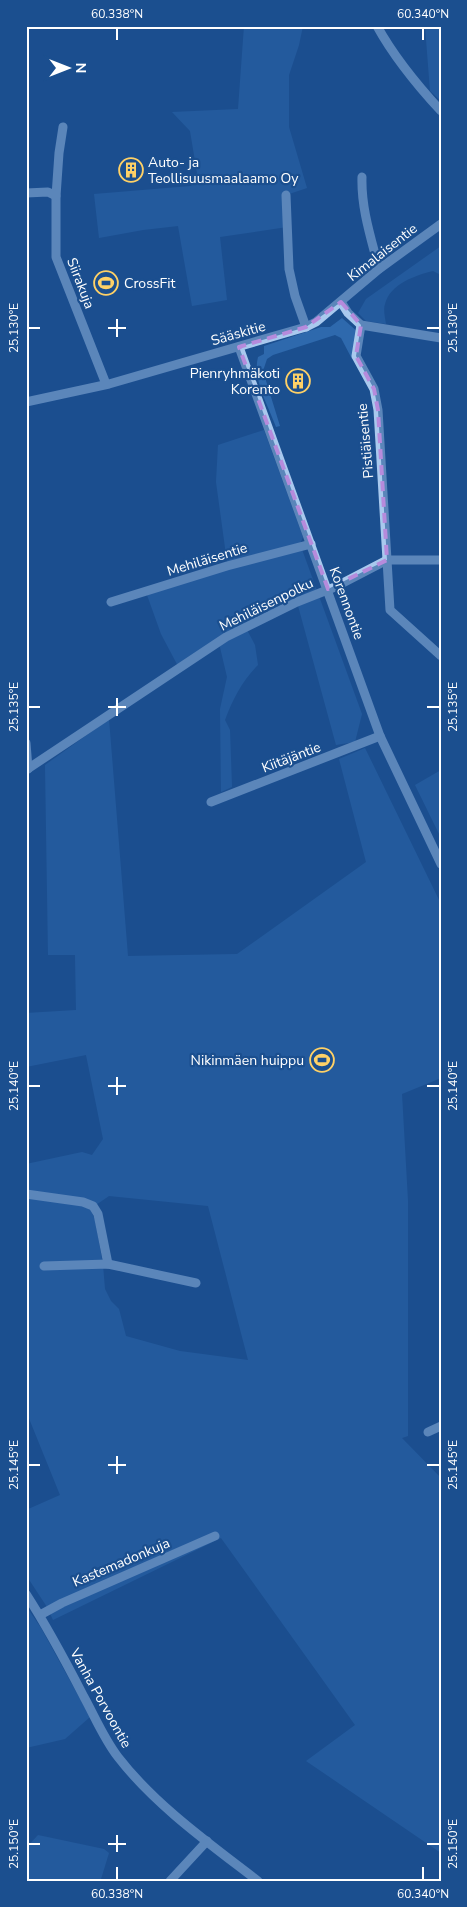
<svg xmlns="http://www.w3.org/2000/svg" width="467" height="1907" font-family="'Nunito Sans',sans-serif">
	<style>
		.green { fill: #2e69ad; fill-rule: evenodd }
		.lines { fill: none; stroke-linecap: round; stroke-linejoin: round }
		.minor { stroke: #a9c9ee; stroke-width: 9 }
		.marked { fill: none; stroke: #b68bdc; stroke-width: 4; stroke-dasharray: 10 6; stroke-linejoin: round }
		.ticks { fill: none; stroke: #fff; stroke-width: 2 }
		.labels { text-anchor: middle; stroke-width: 4.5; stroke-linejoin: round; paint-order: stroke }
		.poi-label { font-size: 14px; fill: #fff; stroke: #1b4f8f; text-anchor: start }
		.street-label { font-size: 14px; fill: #fff; stroke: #1b4f8f }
		.neatline { fill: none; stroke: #fff; stroke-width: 2 }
		.ticks-label { font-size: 12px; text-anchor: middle; fill: #fff }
	</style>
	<rect width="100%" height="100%" fill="#1b4f8f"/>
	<g class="green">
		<polygon points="244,26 303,26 299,45 289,75 289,127 307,188 286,195 287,227 220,237 227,300 192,306 178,226 143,230 99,238 94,194 191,186 197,173 190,131 172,112 238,109"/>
		<polygon points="425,26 441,26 441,101 430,91"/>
		<path d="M441,246V275L433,271C416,275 390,284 385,304C383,309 385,318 386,324L366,321L358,313L366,299Z"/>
		<path d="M342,318L359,333L356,356L352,359L341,338L335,335L273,355L267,359L263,371L280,426L276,427C269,407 252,379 258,357L264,354V346L321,327H330Z"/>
		<path d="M264,430L303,537L300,544L362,714L355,742L336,745L297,602L246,628L255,645L258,665C242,681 233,699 225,720L230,730L232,787L221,792L220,709L227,677L219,643L179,668L161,634L147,595L227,562L216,482L218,445Z"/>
		<path d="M109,719L128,956L237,954L366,862L339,759L365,748L441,904V1078L402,1094L408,1201V1436L402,1438L441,1478V1853L306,1761L355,1725L221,1538L53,1620L47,1607L26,1575V1510L60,1495L26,1411V1164L82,1152L92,1155L103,1139L86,1055L26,1067V1013L76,1010L75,955H48L45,765ZM109,1196L208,1206L248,1360L180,1351L126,1336L119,1309L111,1301L105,1289L103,1265L95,1219L90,1209Z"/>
		<polygon points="441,770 441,838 415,785"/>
		<polygon points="26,1606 41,1628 90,1717 65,1739 26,1748"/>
		<polygon points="38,1835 104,1849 109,1853 101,1879 99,1881 26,1881 26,1848"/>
	</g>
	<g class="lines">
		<g class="minor">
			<path d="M377,26C394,57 417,85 441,111"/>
			<polyline points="63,127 59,153 56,196 56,257 106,384"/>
			<path d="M362,177C361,208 371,238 379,269"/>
			<polyline points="26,193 48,192 56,196"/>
			<polyline points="286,195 289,269 295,296 306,327"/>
			<polyline points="341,302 348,313 361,325 441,338"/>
			<polyline points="361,325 356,356 374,389 378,410 390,610 441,656"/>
			<polyline points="239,347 380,736 441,864"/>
			<polyline points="26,402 109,384 306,327 316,322 379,269 441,224"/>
			<polyline points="111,602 227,566 311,544"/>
			<polyline points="26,743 28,769"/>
			<polyline points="26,770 226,637 297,602 335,587 387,560 441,560"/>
			<polyline points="211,802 380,736"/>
			<polyline points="26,1194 83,1202 93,1206 98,1214 108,1264"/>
			<polyline points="44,1266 108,1264 196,1283"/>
			<polyline points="428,1432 441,1426"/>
			<path d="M26,1594C48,1628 66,1662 84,1697C95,1717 104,1739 118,1757C155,1805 210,1844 258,1881"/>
			<polyline points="40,1615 62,1603 215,1536"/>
			<polyline points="170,1881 207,1841"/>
		</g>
	</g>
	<path d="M0 0H467V1907H0ZM341,302L361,325L356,356L374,389L378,410L387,560L328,589L239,347L306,327Z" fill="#1b4f8f" fill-opacity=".55" fill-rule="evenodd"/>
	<path class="marked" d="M341,302L361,325L356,356L374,389L378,410L387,560L328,589L239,347L306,327Z"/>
	<path class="ticks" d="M117,28V40M423,28V40M117,319V337M28,328H40M108,328H126M427,328H440M117,698V716M28,707H40M108,707H126M427,707H440M117,1077V1095M28,1086H40M108,1086H126M427,1086H440M117,1456V1474M28,1465H40M108,1465H126M427,1465H440M117,1835V1852M28,1844H40M108,1844H126M427,1844H440M117,1867V1880M423,1867V1880"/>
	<defs>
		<g id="building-ring" transform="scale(1.25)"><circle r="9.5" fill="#1b4f8f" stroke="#ffd166" stroke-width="1.5"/><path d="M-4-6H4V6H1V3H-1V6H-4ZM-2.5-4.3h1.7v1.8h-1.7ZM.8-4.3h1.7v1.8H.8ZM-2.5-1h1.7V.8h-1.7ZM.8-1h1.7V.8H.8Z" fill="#ffd166"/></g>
		<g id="stadium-ring" transform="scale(1.25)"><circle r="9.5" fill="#1b4f8f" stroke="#ffd166" stroke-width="1.5"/><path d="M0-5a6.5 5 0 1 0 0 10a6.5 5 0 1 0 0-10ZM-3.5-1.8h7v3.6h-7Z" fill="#ffd166"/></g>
	</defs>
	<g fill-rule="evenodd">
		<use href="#building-ring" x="131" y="170"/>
		<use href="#stadium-ring" x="106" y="283"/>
		<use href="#building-ring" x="298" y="381"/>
		<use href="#stadium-ring" x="322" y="1060"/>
	</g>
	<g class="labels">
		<g class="poi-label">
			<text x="148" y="167">Auto- ja<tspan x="148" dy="16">Teollisuusmaalaamo Oy</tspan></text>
			<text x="124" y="288">CrossFit</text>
			<text x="280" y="378" text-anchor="end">Pienryhmäkoti<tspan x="280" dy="16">Korento</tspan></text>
			<text x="304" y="1065" text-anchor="end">Nikinmäen huippu</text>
		</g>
		<g class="street-label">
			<text transform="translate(382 252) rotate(-38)" y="5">Kimalaisentie</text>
			<text transform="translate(81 283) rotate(69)" y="5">Siirakuja</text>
			<text transform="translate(238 333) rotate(-16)" y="5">Sääskitie</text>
			<text transform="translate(365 441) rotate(-95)" y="5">Pistiäisentie</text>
			<text transform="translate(207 559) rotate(-17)" y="5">Mehiläisentie</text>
			<text transform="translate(347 603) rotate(70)" y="5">Korennontie</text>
			<text transform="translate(266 604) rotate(-26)" y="5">Mehiläisenpolku</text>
			<text transform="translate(291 757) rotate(-21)" y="5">Kiitäjäntie</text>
			<text transform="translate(121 1562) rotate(-23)" y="5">Kastemadonkuja</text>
			<text transform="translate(101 1698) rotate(61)" y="5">Vanha Porvoontie</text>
		</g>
	</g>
	<rect width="467" height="1907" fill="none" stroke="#1b4f8f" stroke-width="55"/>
	<g transform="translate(68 68) rotate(90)" stroke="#1b4f8f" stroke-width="4" paint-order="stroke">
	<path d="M0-4L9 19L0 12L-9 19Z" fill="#ffffff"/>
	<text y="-8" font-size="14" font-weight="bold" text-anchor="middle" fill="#ffffff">N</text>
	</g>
	<rect x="28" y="28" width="412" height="1852" class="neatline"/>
	<g class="ticks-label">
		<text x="117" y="18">60.338°N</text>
		<text x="423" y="18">60.340°N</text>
		<text transform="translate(14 328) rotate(-90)" y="4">25.130°E</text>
		<text transform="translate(453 328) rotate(-90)" y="4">25.130°E</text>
		<text transform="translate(453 707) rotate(-90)" y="4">25.135°E</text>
		<text transform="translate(14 707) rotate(-90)" y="4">25.135°E</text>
		<text transform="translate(14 1086) rotate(-90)" y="4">25.140°E</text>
		<text transform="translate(453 1086) rotate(-90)" y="4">25.140°E</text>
		<text transform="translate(14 1465) rotate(-90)" y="4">25.145°E</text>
		<text transform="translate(453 1465) rotate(-90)" y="4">25.145°E</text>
		<text transform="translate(14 1844) rotate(-90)" y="4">25.150°E</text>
		<text transform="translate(453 1844) rotate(-90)" y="4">25.150°E</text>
		<text x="117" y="1898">60.338°N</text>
		<text x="423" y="1898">60.340°N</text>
	</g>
</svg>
